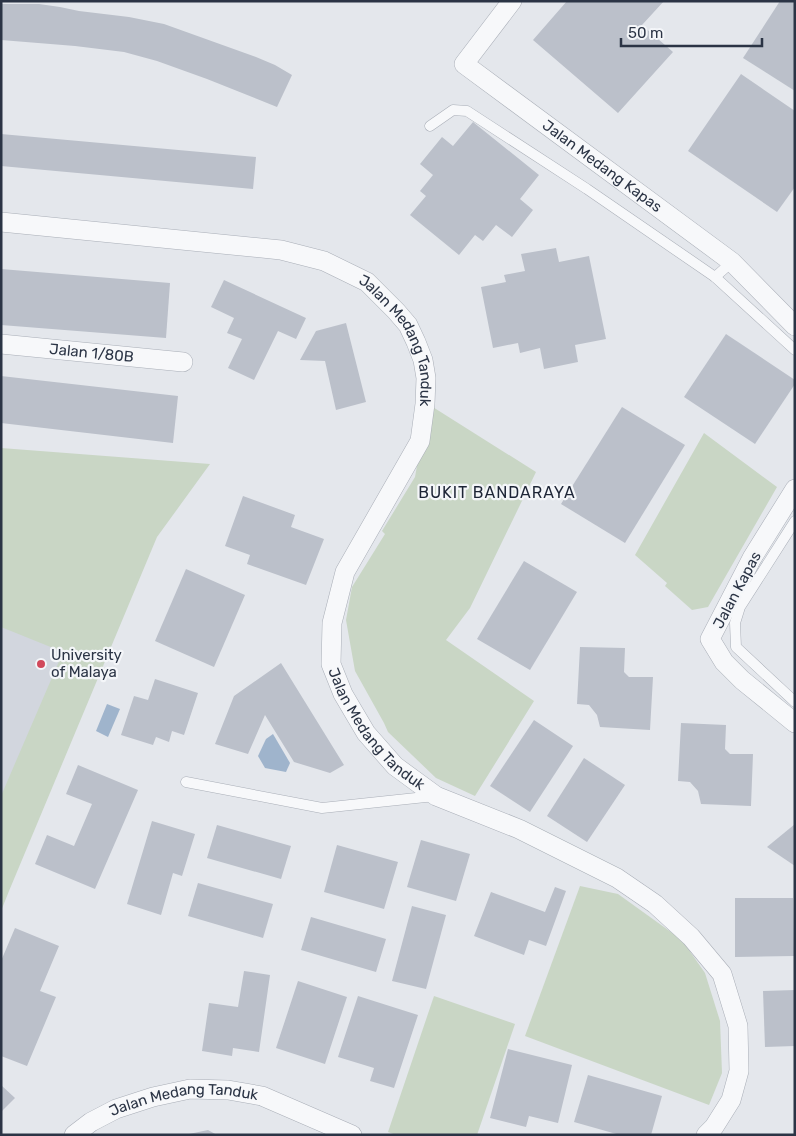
<svg xmlns="http://www.w3.org/2000/svg" width="796" height="1136" font-family="Rubik,sans-serif">
	<style>
		.built { fill: #d2d6de }
		.green { fill: #c9d6c5 }
		.water { fill: #9fb4cc }
		.building { fill: #bbc0ca }
		.lines { fill: none; stroke-linecap: round; stroke-linejoin: round }
		.service-casing { stroke: #a9aeb7; stroke-width: 11 }
		.minor-casing { stroke: #a9aeb7; stroke-width: 20 }
		.service { stroke: #f7f8fa; stroke-width: 10 }
		.minor { stroke: #f7f8fa; stroke-width: 19 }
		.poi-dot { fill: #d1495b; stroke: #f4f6f9; stroke-width: 2 }
		.labels { text-anchor: middle; stroke-width: 4.5; stroke-linejoin: round; paint-order: stroke }
		.street-label { font-size: 15px; fill: #2b3445; stroke: #f4f6f9 }
		.poi-label { font-size: 15px; fill: #2b3445; stroke: #f4f6f9; text-anchor: start }
		.neighbourhood-label { font-size: 16px; letter-spacing: 1px; fill: #1d2536; stroke: #f4f6f9 }
	</style>
	<rect width="100%" height="100%" fill="#e4e7ec"/>
	<polygon class="built" points="1,465 162,475 1,853"/>
	<g class="green">
		<polygon points="428,404 536,472 470,608 446,640 534,701 475,796 436,778 388,732 384,723 355,671 346,620 352,587 385,534 382,531 415,477"/>
		<polygon points="704,433 777,487 708,607 692,610 665,586 667,583 635,555"/>
		<polygon points="1,448 210,464 157,537 9,891 1,911 1,796 63,652 1,627"/>
		<polygon points="580,886 618,894 682,940 705,973 720,1021 722,1073 709,1105 525,1036"/>
		<polygon points="434,996 515,1024 477,1135 396,1135 388,1132"/>
	</g>
	<g class="water">
		<polygon points="107,704 120,709 108,737 96,731"/>
		<polygon points="273,734 290,763 286,772 265,768 258,756 266,739"/>
	</g>
	<g class="building">
		<polygon points="567,1 664,1 642,25 673,52 618,113 533,40"/>
		<polygon points="780,1 795,1 795,91 743,58"/>
		<polygon points="1,4 39,4 60,7 79,11 129,17 164,24 256,57 275,65 292,75 277,107 207,79 157,61 124,52 75,46 1,40"/>
		<polygon points="741,74 795,111 795,187 777,212 688,151"/>
		<polygon points="473,122 539,175 520,199 533,210 512,237 496,225 483,241 475,235 459,255 410,215 426,196 420,191 433,175 420,164 442,137 453,146"/>
		<polygon points="1,134 256,157 253,189 1,166"/>
		<polygon points="556,248 559,262 589,256 606,339 575,345 578,362 544,369 540,348 520,353 518,343 493,348 481,287 506,282 504,275 525,271 521,254"/>
		<polygon points="1,269 170,283 166,338 1,325"/>
		<polygon points="224,280 306,318 296,339 278,331 254,380 228,368 242,339 227,333 234,318 211,307"/>
		<polygon points="346,323 366,402 336,410 325,361 300,360 316,331"/>
		<polygon points="726,334 795,380 795,384 755,444 684,397"/>
		<polygon points="1,376 178,396 173,443 1,423"/>
		<polygon points="622,407 685,445 625,543 561,504"/>
		<polygon points="243,496 295,515 291,527 324,539 306,585 247,564 250,555 225,546"/>
		<polygon points="524,561 577,592 530,670 477,639"/>
		<polygon points="186,569 245,595 214,667 155,641"/>
		<polygon points="580,647 625,648 624,672 629,677 653,677 650,730 600,727 597,715 589,705 577,704"/>
		<polygon points="281,663 344,765 330,773 294,762 265,715 248,754 215,744 234,696"/>
		<polygon points="155,679 198,693 184,735 172,731 169,742 156,737 153,745 121,735 134,696 148,700"/>
		<polygon points="534,720 573,746 530,812 490,786"/>
		<polygon points="681,723 726,725 725,749 730,754 753,754 751,806 701,804 698,791 690,782 678,781"/>
		<polygon points="584,758 625,785 587,842 547,816"/>
		<polygon points="78,765 138,790 95,889 35,864 47,835 74,846 92,804 66,794"/>
		<polygon points="152,821 195,834 182,876 173,873 161,915 127,904"/>
		<polygon points="795,824 795,866 767,847"/>
		<polygon points="217,825 291,846 281,879 207,858"/>
		<polygon points="421,840 470,854 456,901 407,887"/>
		<polygon points="337,845 398,862 384,909 324,892"/>
		<polygon points="198,883 273,904 263,938 188,916"/>
		<polygon points="555,887 566,891 546,946 529,940 524,955 474,936 491,892 545,912"/>
		<polygon points="735,898 793,898 794,956 735,957"/>
		<polygon points="412,906 446,915 426,989 392,981"/>
		<polygon points="311,917 386,939 376,972 301,950"/>
		<polygon points="15,928 59,946 40,991 56,997 27,1066 1,1056 1,961"/>
		<polygon points="244,971 270,975 259,1052 233,1048 232,1056 202,1051 209,1003 238,1007"/>
		<polygon points="298,981 347,997 325,1064 276,1048"/>
		<polygon points="795,990 795,1046 765,1047 763,991"/>
		<polygon points="358,996 418,1015 394,1088 370,1081 374,1068 338,1057"/>
		<polygon points="508,1049 572,1065 558,1123 529,1116 526,1127 490,1118"/>
		<polygon points="588,1075 662,1096 651,1135 620,1135 574,1122"/>
		<polygon points="1,1085 15,1098 1,1112"/>
		<polygon points="208,1130 217,1135 189,1135 189,1134"/>
	</g>
	<g class="lines">
		<g class="service-casing">
			<g id="service">
				<polyline points="430,126 453,110 467,111 587,189 715,277 795,350"/>
				<polyline points="715,277 732,262"/>
				<polyline points="795,521 740,607 735,623 736,647 795,702"/>
				<polyline points="186,782 322,808 435,796"/>
			</g>
		</g>
		<g class="minor-casing">
			<g id="minor">
				<path id="s1" d="M512,1L464,64L732,262L795,326"/>
				<path id="s2" d="M1,222L281,250L324,261L367,282L396,311L408,325L416,342L423,360L426,378L425,404L420,441L345,572L332,623L331,664L343,694L366,733L395,766L436,796L519,829L617,878L655,904L691,937L722,974L738,1026L739,1071L731,1100L714,1127L706,1135"/>
				<path id="s3" d="M1,344L183,362"/>
				<polyline points="795,489 752,558 710,639 724,662 742,680 795,723"/>
				<path id="s4" d="M74,1135L91,1122L116,1109L153,1097L190,1089L228,1090L262,1096L352,1135"/>
			</g>
		</g>
		<use href="#service" class="service"/>
		<use href="#minor" class="minor"/>
	</g>
	<circle class="poi-dot" cx="41" cy="664" r="5"/>
	<g class="labels">
		<g class="street-label">
			<text dy="5" stroke="none"><textPath href="#s1" startOffset="251">Jalan Medang Kapas</textPath></text>
			<text dy="5" stroke="none"><textPath href="#s2" startOffset="442">Jalan Medang Tanduk</textPath></text>
			<text dy="5" stroke="none"><textPath href="#s3" startOffset="91">Jalan 1/80B</textPath></text>
			<text transform="translate(737 590) rotate(-62)" y="5">Jalan Kapas</text>
			<text dy="5" stroke="none"><textPath href="#s2" startOffset="878">Jalan Medang Tanduk</textPath></text>
			<text dy="5" stroke="none"><textPath href="#s4" startOffset="119">Jalan Medang Tanduk</textPath></text>
		</g>
		<g class="poi-label">
			<text x="51" y="660">University<tspan x="51" dy="17">of Malaya</tspan></text>
		</g>
		<g class="neighbourhood-label">
			<text x="497" y="498">BUKIT BANDARAYA</text>
		</g>
	</g>
	<rect width="796" height="1136" fill="none" stroke="#2b3445" stroke-width="5"/>
	<path d="M621 38v8h141v-8" fill="none" stroke="#2b3445" stroke-width="2.5"/>
	<text x="628" y="38" font-size="15" fill="#2b3445" stroke="#f4f6f9" stroke-width="4" paint-order="stroke">50 m</text>
</svg>
